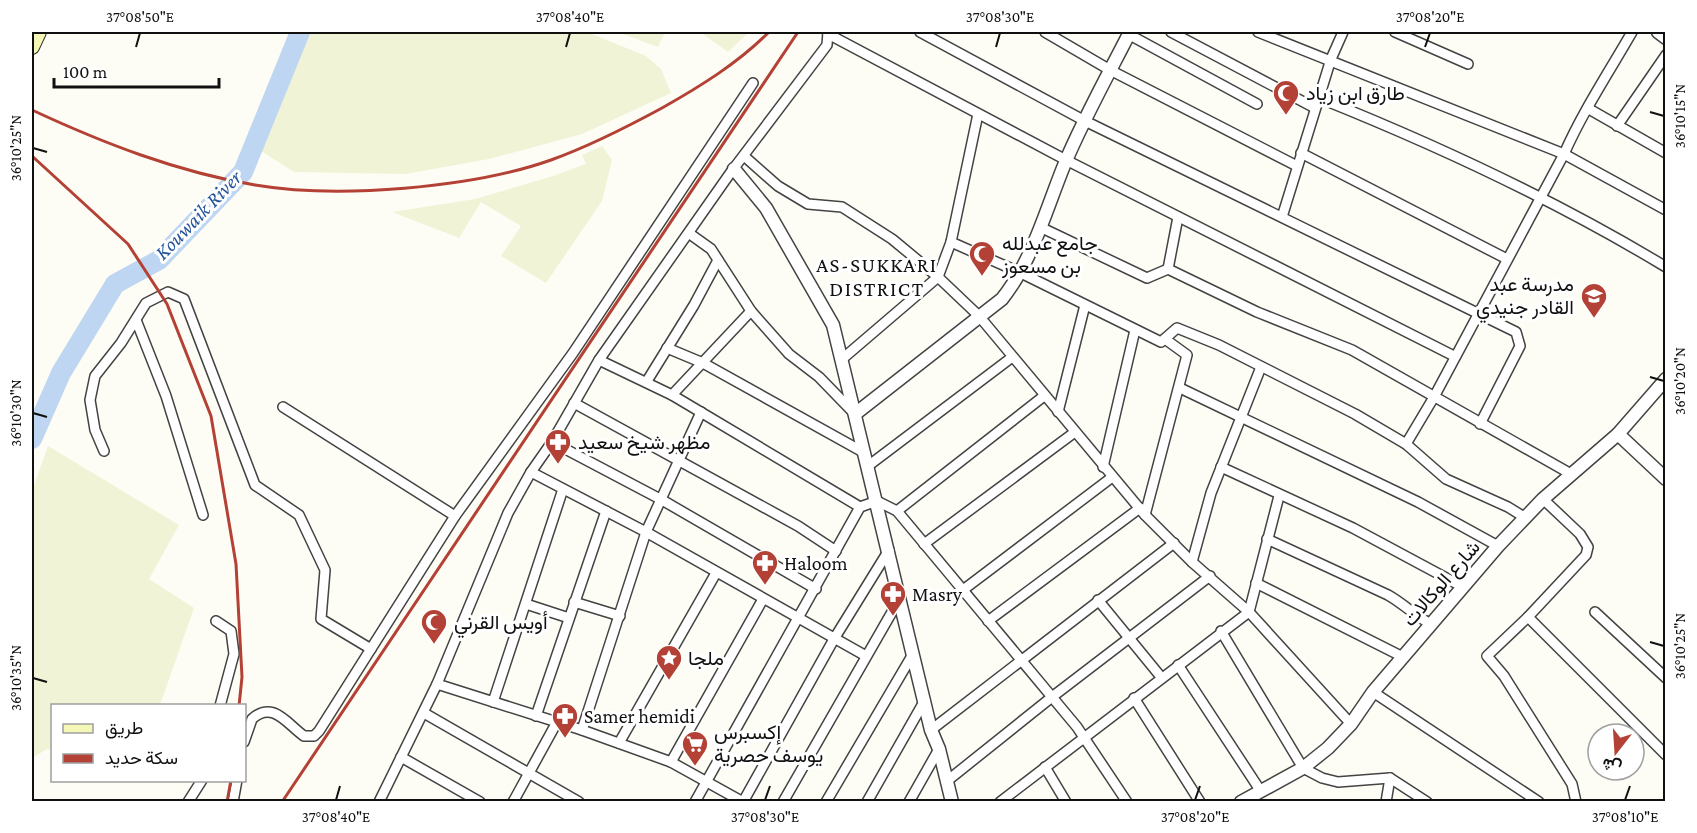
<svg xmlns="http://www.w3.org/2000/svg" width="1697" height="833" font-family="'Crimson Pro',Vazirmatn,serif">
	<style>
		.farmland { fill: #f1f3d6 }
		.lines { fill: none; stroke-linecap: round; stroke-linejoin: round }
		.river { stroke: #bed6f1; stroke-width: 20 }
		.minor-casing { stroke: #434343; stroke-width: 12 }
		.tertiary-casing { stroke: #434343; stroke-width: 15 }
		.secondary-casing { stroke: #323232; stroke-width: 16 }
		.minor { stroke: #fff; stroke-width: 9 }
		.tertiary { stroke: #fff; stroke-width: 12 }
		.secondary { stroke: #f5f7b6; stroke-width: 14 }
		.rail { stroke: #b44135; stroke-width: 3 }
		.ticks { fill: none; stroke: #101010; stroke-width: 2 }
		.labels { text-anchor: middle; stroke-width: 6; stroke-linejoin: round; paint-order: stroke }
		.poi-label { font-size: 20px; fill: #101010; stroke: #fff; text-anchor: start }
		.street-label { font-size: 20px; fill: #101010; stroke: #fff }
		.water-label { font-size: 21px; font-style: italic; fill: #245498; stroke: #fff }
		.neighbourhood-label { font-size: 21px; letter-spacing: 1.5px; fill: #101010; stroke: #fff }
		.neatline { fill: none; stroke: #101010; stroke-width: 2 }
		.ticks-label { font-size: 15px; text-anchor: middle; fill: #101010 }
	</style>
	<rect width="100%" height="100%" fill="#fefdf5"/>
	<g class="farmland">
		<polygon points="308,32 587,32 646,56 661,69 671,93 582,134 489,159 406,174 294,172 258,149"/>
		<polygon points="618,32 665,32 658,47"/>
		<polygon points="700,32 749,32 728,52"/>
		<polygon points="602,146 612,160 602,201 546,283 501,256 521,226 481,202 459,238 392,212 475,199 553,176 586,164 582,155"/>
		<polygon points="48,446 179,525 149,579 194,608 160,705 52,706 52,750 47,749 32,758 32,491"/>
	</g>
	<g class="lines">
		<polyline class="river" points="32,439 61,373 115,284 159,260 243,172 300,32"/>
		<g class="minor-casing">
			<g id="minor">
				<polyline points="920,32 1085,121 1516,332 1520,346 1480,424"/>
				<polyline points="1045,32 1110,70 1297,166"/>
				<polyline points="1171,32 1315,108"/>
				<polyline points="1258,32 1564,154 1666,210"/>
				<polyline points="1395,32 1468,64"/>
				<polyline points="828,34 1066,160 1454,356"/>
				<polyline points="1128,34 1257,104"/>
				<path d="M1319,98C1439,146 1555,200 1666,267"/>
				<polyline points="1589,109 1666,153"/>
				<polyline points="1617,126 1666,55"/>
				<polyline points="1301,153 1507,259"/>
				<polyline points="744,156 778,186 808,204 842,207 892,239 938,277 979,316 1145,515 1192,562 1249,612 1351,724"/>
				<polyline points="1282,217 1331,59 1343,32"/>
				<polyline points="1040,227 1147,278 1168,269 1257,312 1352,350 1571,474"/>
				<polyline points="690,234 711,249 751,311 789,354 819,377 853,412"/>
				<polyline points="951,242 1021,273 1161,342 1177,328 1219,345 1355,414 1406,444 1446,479 1508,507 1524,517"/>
				<polyline points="1168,269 1178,217"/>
				<polyline points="136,320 166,396 203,515"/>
				<polyline points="667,348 703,363 863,452"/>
				<polyline points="599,360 672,395 860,507"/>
				<polyline points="841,360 938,277 951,242 978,114"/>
				<polyline points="647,381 694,305 718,260"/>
				<polyline points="1180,388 1418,502 1498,546"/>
				<polyline points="672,395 751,311"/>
				<polyline points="574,403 798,526 836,551"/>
				<polyline points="283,407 455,516"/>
				<polyline points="1058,412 1085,305"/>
				<polyline points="552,442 662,500 816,589"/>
				<path d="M1406,444L1434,397L1564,154C1583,111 1609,72 1632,32"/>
				<polyline points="104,451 95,430 90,400 95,376 121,343 146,303 168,292 184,299 255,485 299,515 325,570 321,619 371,649"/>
				<polyline points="868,466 1011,358"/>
				<polyline points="1103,467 1135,330"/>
				<polyline points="1221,467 1353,528 1463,587"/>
				<polyline points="531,472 646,532 866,656"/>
				<polyline points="1543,499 1580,534 1588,547 1586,555 1528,617 1666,755"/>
				<polyline points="897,511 1044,396"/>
				<polyline points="1145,515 1187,355 1165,339"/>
				<path d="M1267,539L1388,595C1404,604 1415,616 1431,624"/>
				<polyline points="924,544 1075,432"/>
				<polyline points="1192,562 1211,493 1261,367"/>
				<polyline points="1256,583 1403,657"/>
				<polyline points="963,590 1111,478"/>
				<polyline points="1098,600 1161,677"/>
				<polyline points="574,602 620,616"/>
				<polyline points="526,604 569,618"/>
				<polyline points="1595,612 1666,678"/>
				<polyline points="1528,617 1487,656 1504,676 1572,784 1576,802"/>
				<polyline points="216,621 231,631 234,654 220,706"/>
				<polyline points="988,621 1140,508"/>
				<polyline points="1221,631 1303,768 1322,778 1338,782 1390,778 1427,802"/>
				<polyline points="1178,665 1260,790"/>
				<polyline points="437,684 582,730 671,762 743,802"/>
				<polyline points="1373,692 1539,802"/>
				<polyline points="1134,698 1200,802"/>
				<polyline points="493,702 563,489"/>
				<polyline points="424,713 579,802"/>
				<polyline points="536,716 606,511"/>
				<polyline points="582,730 646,532 701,412"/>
				<polyline points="931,730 1174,543"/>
				<path d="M244,742L252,719C273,700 287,724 304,736H314L319,731L455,516L573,353L753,83"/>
				<polyline points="619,743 716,573"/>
				<polyline points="401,757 480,802"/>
				<polyline points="671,762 763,599"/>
				<polyline points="1045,767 1066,802"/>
				<polyline points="947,781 1052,697 1210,576"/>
				<polyline points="188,802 202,780"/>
				<polyline points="233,802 237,780"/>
				<polyline points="379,802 437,684 508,513 531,472 552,442 599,360 731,172 827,45 828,32"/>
				<polyline points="513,802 557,722"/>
				<polyline points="695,802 860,507 877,501 897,511 1077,727 1127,802"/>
				<polyline points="743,802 834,639 889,550"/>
				<polyline points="783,802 900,598"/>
				<polyline points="826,802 913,654"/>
				<polyline points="867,802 925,700"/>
				<polyline points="909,802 939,749"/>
				<polyline points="1000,802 1249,612 1279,496"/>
				<polyline points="1386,802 1390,778"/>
			</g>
		</g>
		<g class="tertiary-casing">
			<g id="tertiary">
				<polyline points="1658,32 1666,38"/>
				<polyline points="734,169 766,208 833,325 931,730 939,749 952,802"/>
				<path d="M855,414L1002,299C1033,260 1046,209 1065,163C1084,118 1108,75 1130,32"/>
				<polyline points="1618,434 1666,479"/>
				<polyline points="1241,802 1303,768 1328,748 1351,724 1373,692 1498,546 1543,499 1618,434 1666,379"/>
			</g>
		</g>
		<g class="secondary-casing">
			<polyline id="secondary" points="32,47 39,32"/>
		</g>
		<use href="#minor" class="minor"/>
		<use href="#tertiary" class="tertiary"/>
		<use href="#secondary" class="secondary"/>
		<g class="rail">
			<path d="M32,110C103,143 177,172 255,185C338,199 472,188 551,160C590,146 627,127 662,108C701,86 738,63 769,32"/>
			<polyline points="32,156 128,244 167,304 211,416 236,564 242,677 239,706"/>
			<polyline points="227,802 231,780"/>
			<polyline points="282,802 798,32"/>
		</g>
	</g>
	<path class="ticks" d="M136,47L140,33M566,47L570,33M996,47L1000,33M1425,47L1430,33M1650,112L1664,116M33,148L47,152M1650,377L1664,381M33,413L47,417M1650,642L1664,646M33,678L47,682M336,800L340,786M765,800L770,786M1195,800L1200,786M1625,800L1630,786"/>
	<defs>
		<g id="mosque-pin" transform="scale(1.35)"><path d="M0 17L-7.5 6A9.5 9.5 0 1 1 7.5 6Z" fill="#b44135" stroke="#fff"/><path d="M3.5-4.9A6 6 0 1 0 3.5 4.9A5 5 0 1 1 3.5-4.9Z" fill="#fff"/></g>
		<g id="school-pin" transform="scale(1.35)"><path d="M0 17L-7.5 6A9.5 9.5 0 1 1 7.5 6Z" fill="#b44135" stroke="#fff"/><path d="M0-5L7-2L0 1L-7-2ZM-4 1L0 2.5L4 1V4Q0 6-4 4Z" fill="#fff"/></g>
		<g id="pharmacy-pin" transform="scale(1.35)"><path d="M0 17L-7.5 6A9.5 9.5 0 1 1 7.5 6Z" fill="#b44135" stroke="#fff"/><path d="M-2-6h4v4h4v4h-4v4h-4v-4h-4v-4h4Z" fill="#fff"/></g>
		<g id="sight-pin" transform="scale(1.35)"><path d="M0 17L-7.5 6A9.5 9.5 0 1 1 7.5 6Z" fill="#b44135" stroke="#fff"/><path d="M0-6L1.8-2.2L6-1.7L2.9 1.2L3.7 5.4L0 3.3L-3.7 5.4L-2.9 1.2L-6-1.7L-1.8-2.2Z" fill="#fff"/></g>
		<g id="supermarket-pin" transform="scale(1.35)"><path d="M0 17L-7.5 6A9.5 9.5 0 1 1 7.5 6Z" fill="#b44135" stroke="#fff"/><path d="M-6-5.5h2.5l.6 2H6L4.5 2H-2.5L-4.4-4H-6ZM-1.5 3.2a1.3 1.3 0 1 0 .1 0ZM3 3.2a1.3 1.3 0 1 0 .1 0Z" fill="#fff"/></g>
	</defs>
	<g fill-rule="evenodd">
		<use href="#mosque-pin" x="1286" y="93"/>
		<use href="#mosque-pin" x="982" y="254"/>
		<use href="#school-pin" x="1594" y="296"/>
		<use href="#pharmacy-pin" x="558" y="442"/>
		<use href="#pharmacy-pin" x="765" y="563"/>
		<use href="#pharmacy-pin" x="893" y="594"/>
		<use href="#mosque-pin" x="434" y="622"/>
		<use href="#sight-pin" x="669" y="658"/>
		<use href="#pharmacy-pin" x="565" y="716"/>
		<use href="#supermarket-pin" x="695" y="744"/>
	</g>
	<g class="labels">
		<g class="poi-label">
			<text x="1306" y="100">طارق ابن زياد</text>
			<text x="1002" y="250">جامع عبدلله<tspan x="1002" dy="23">بن مسعوز</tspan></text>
			<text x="1574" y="291" text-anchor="end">مدرسة عبد<tspan x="1574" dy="23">القادر جنيدي</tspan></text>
			<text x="578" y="449">مظهر شيخ سعيد</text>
			<text x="784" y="570">Haloom</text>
			<text x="912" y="601">Masry</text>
			<text x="454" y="629">أويس القرني</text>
			<text x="688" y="665">ملجا</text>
			<text x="584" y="723">Samer hemidi</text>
			<text x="714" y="739">إكسبرس<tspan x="714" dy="23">يوسف حصرية</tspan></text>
		</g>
		<g class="street-label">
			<text transform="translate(1441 583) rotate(-49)" y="7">شارع الوكالات</text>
		</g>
		<g class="water-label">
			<text transform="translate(198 215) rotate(-46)" y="7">Kouwaik River</text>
		</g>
		<g class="neighbourhood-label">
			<text x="877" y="272">AS-SUKKARI<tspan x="877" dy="24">DISTRICT</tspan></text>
		</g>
	</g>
	<rect width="1697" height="833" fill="none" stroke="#ffffff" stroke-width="66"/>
	<rect x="51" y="704" width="195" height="78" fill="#ffffff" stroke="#9f9f9f" stroke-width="1.5"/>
	<rect x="63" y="724" width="30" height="9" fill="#f5f7b6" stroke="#9f9f9f" stroke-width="1.5"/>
	<text x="105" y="734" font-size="18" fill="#101010">طريق</text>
	<rect x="63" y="754" width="30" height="9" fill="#b44135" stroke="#9f9f9f" stroke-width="1.5"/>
	<text x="105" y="764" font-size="18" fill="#101010">سكة حديد</text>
	<g transform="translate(1616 752) rotate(197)"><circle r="28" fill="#ffffff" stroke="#9f9f9f" stroke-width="1.5"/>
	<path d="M0-4.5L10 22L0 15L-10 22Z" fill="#b44135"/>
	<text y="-9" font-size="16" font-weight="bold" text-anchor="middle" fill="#101010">ش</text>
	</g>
	<path d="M54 78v9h165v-9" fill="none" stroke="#101010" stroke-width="3"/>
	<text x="63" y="78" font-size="18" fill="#101010" stroke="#ffffff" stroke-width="4.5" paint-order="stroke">100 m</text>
	<rect x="33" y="33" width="1631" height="767" class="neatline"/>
	<g class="ticks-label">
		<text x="140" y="22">37°08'50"E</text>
		<text x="570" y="22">37°08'40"E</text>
		<text x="1000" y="22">37°08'30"E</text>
		<text x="1430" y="22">37°08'20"E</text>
		<text transform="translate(1680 116) rotate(-90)" y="5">36°10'15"N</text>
		<text transform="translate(16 148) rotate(-90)" y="5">36°10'25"N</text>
		<text transform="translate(1680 381) rotate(-90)" y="5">36°10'20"N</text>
		<text transform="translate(16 413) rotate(-90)" y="5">36°10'30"N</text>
		<text transform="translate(1680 646) rotate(-90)" y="5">36°10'25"N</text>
		<text transform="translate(16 678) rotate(-90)" y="5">36°10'35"N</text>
		<text x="336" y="822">37°08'40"E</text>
		<text x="765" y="822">37°08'30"E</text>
		<text x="1195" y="822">37°08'20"E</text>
		<text x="1625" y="822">37°08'10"E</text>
	</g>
</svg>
